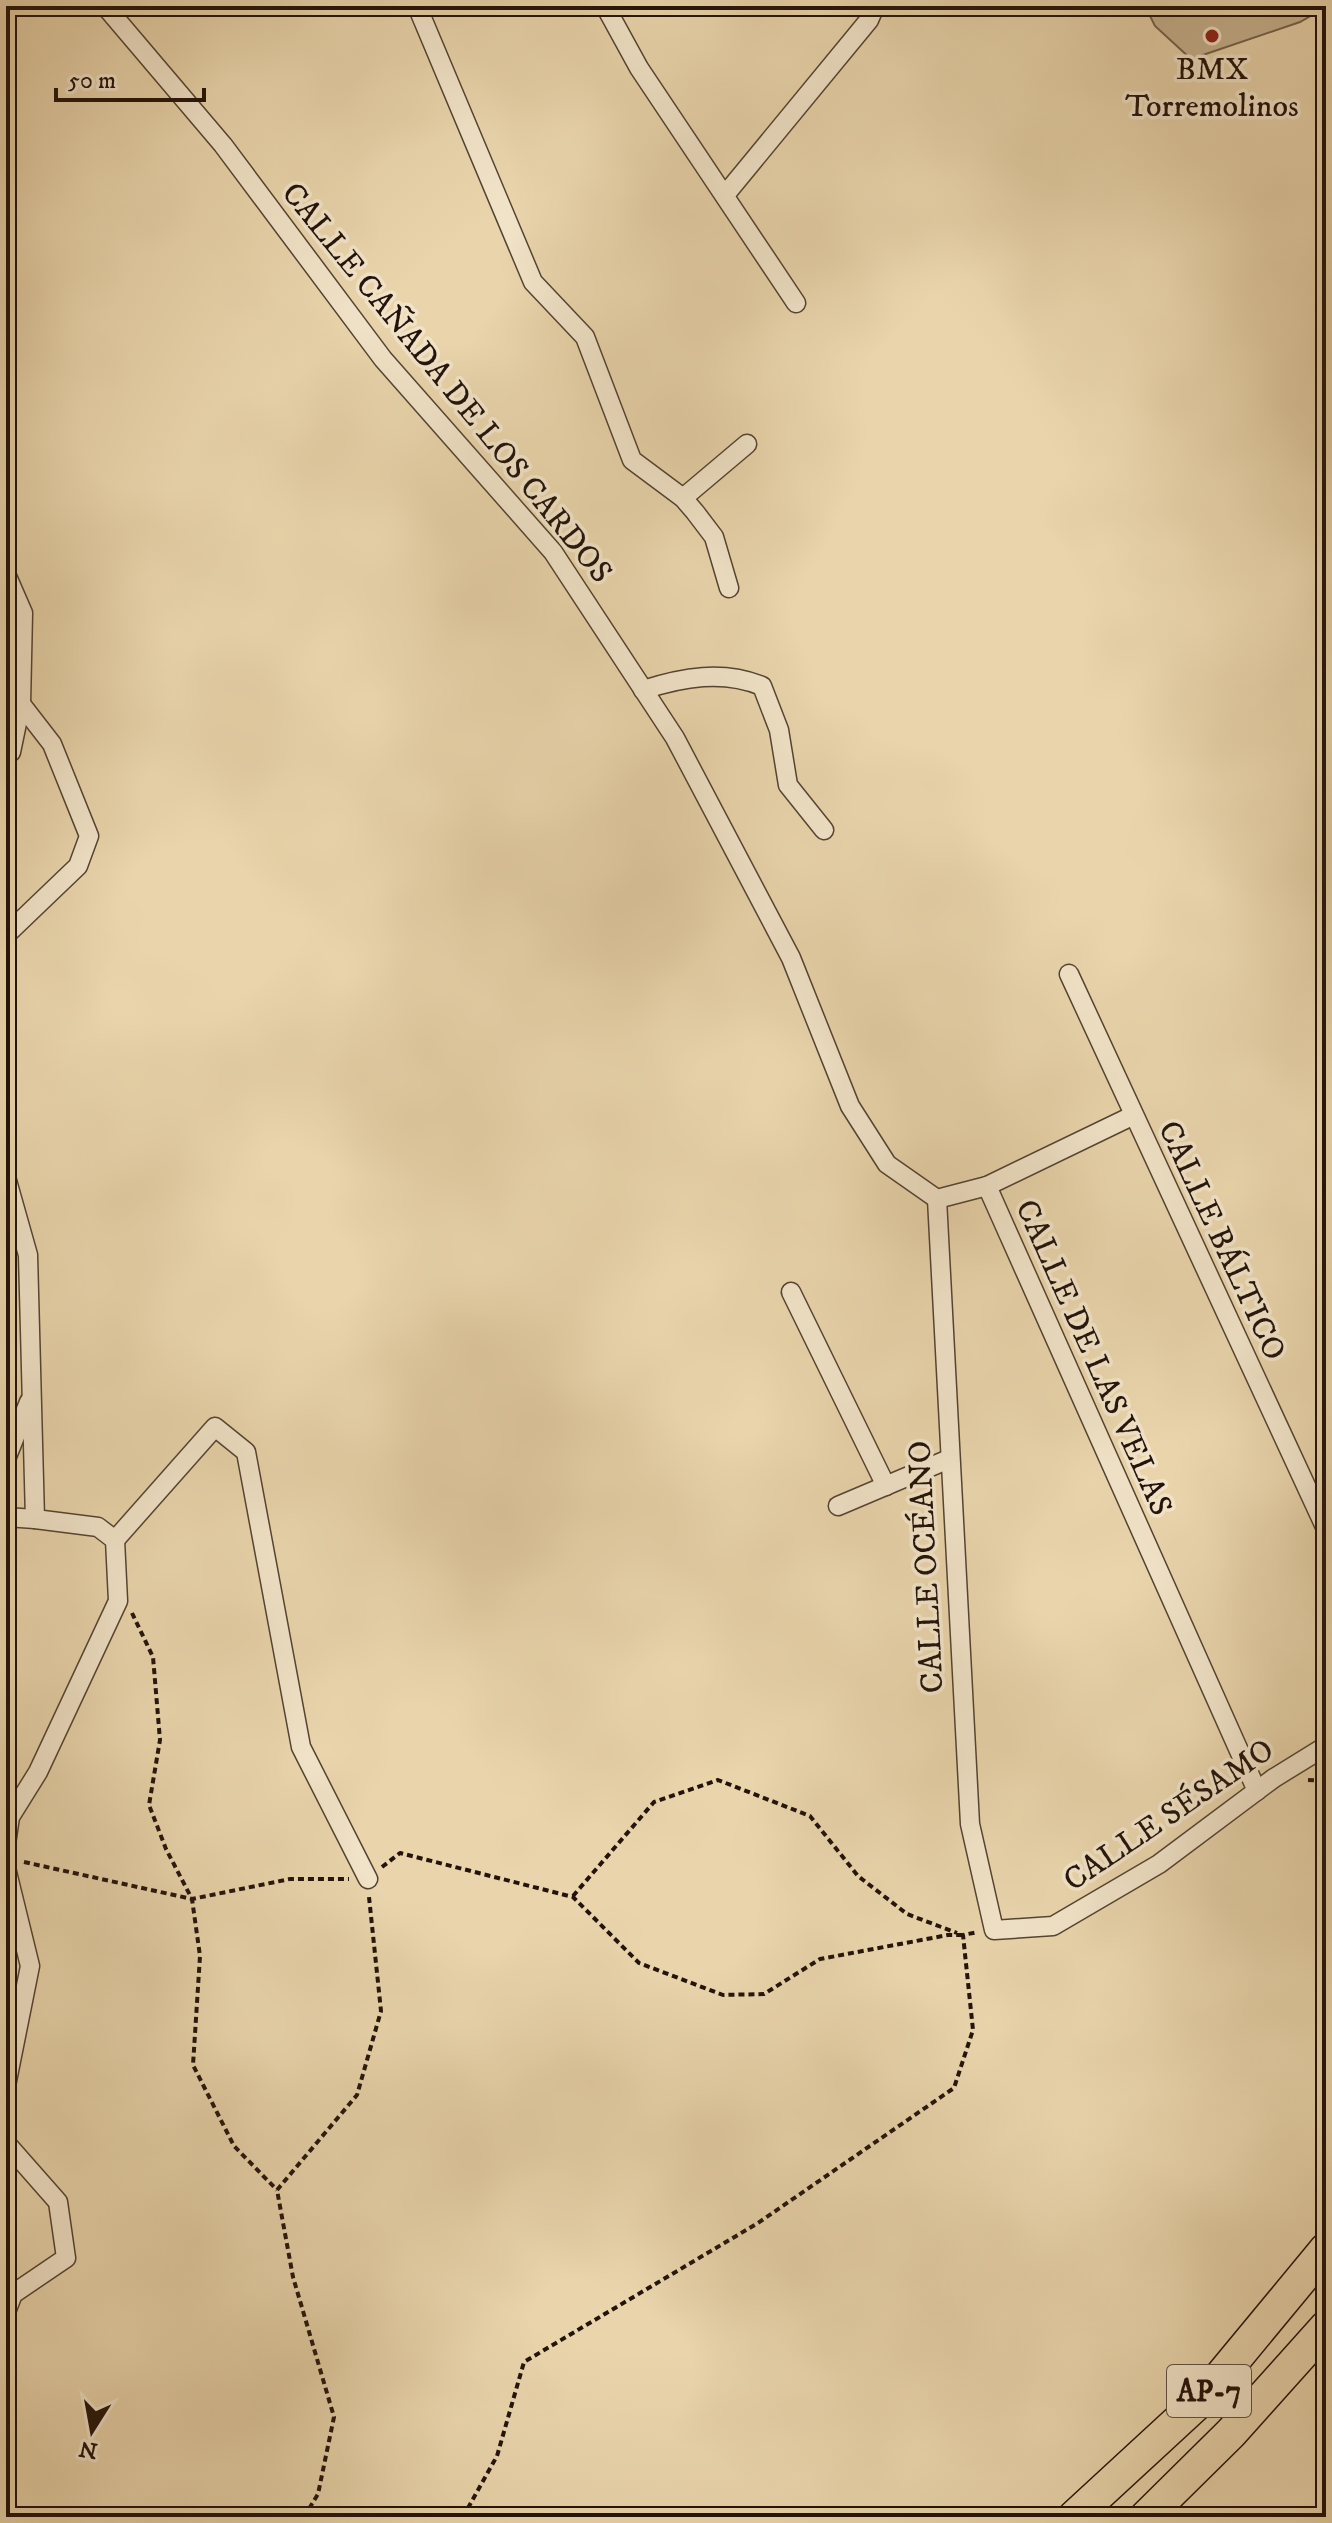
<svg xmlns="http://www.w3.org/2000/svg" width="1332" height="2523" font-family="'IM FELL DW Pica',serif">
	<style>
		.green { fill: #c7b390; stroke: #75634d; stroke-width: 2 }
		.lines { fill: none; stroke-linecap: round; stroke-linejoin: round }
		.minor-casing { stroke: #544332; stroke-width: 21 }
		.motorway-casing { stroke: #23130a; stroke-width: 35 }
		.path { stroke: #23130a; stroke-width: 4; stroke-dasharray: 6 4; stroke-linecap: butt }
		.minor { stroke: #f1e3c8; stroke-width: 18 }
		.motorway { stroke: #e9d4ab; stroke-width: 32 }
		.poi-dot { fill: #8f2418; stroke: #f1e3c8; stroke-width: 3 }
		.labels { text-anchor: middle; stroke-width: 7; stroke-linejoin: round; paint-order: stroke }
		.shield { fill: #f1e3c8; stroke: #615143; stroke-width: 2 }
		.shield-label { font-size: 30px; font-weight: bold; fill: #23130a }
		.poi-label { font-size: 32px; fill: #23130a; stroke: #f1e3c8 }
		.street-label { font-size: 32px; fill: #23130a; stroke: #f1e3c8 }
	</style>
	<rect width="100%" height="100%" fill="#e9d4ab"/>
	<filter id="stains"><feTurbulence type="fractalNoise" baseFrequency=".0025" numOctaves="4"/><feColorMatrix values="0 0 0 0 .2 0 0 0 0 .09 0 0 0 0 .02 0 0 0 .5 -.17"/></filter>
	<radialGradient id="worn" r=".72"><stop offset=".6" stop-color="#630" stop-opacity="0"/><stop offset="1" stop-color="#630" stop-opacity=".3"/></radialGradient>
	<polygon class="green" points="1145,6 1326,6 1326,7 1300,22 1191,59 1155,26"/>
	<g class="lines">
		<g class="minor-casing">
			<g id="minor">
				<polyline points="105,6 223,145 383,359 553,552 675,738 791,958 850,1106 887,1164 937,1199 987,1186 1132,1116"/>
				<polyline points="417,6 533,282 585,337 632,460 683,498 695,512 714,537 729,588"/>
				<polyline points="605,6 639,68 796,303"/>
				<polyline points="725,195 869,20 875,6"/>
				<polyline points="683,498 747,444"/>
				<polyline points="6,574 23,613 21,704 11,752 6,755"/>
				<path d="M643,690C683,677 723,670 762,686L779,730L788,785L824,830"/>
				<polyline points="6,935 78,866 89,836 52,744 21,704"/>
				<polyline points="1069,974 1326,1529"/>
				<polyline points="6,1177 28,1255 35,1519 98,1527 115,1540 118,1601 38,1772 10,1817 6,1844"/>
				<polyline points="987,1186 1257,1791"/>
				<polyline points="937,1199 970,1824 994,1930 1053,1926 1159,1864 1274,1778 1326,1746"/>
				<polyline points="791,1292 886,1486"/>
				<polyline points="6,1459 29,1402"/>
				<polyline points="838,1506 949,1459"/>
				<polyline points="6,1517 35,1519"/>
				<polyline points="115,1540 215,1427 246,1452 301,1747 368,1879"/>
				<polyline points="6,1868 30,1966 6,2086"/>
				<polyline points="6,2143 58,2202 66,2258 13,2294 6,2312"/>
			</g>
		</g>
		<g class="motorway-casing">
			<g id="motorway">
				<polyline points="1074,2517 1202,2399 1326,2249"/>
				<polyline points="1146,2517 1231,2433 1326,2327"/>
			</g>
		</g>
		<g class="path">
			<polyline points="132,1613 153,1657 160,1740 149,1805 166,1849 192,1899 200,1956 193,2065 234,2146 277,2190"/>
			<polyline points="1308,1780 1326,1781"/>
			<polyline points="24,1862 192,1899 290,1879 349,1879"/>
			<polyline points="382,1867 400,1853 573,1897 639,1963 723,1995 764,1994 820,1959 948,1935 963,1935"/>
			<polyline points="573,1896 654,1802 718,1780 810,1816 858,1876 907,1914 957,1933"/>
			<polyline points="6,2507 13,2517"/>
			<polyline points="304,2517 318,2494 334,2417 293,2277 277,2190 357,2095 381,2011 369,1897"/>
			<polyline points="463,2517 497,2456 524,2362 758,2223 954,2088 973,2030 963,1935 978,1932"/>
		</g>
		<use href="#minor" class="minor"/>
		<use href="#motorway" class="motorway"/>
	</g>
	<circle class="poi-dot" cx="1212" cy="36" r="8"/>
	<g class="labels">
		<rect class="shield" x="1167" y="2365" width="84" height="52" rx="6"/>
		<g class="shield-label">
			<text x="1209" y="2401">AP-7</text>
		</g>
		<g class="poi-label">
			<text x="1212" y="79">BMX<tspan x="1212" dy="37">Torremolinos</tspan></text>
		</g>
		<g class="street-label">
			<text transform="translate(448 382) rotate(51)" y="11">CALLE CAÑADA DE LOS CARDOS</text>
			<text transform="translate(1223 1240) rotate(65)" y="11">CALLE BÁLTICO</text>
			<text transform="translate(1095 1357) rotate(66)" y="11">CALLE DE LAS VELAS</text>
			<text transform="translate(925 1567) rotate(-93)" y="11">CALLE OCÉANO</text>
			<text transform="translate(1168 1814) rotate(-34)" y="11">CALLE SÉSAMO</text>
		</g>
	</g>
	<rect width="1332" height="2523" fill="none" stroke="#e9d4ab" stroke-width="32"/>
	<rect x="8" y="8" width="1316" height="2507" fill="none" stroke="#23130a" stroke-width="4"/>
	<rect x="16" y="16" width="1300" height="2491" fill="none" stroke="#23130a" stroke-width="2"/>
	<g transform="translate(92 2431) rotate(191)" stroke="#f1e3c8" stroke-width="6" paint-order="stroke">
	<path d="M0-6L14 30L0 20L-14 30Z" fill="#23130a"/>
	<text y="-12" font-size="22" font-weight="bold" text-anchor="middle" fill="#23130a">N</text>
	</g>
	<path d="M56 88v12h148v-12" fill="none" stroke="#23130a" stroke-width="4"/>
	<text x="68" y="88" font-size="24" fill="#23130a" stroke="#f1e3c8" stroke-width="6" paint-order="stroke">50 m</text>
	<rect width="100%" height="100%" filter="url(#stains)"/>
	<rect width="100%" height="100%" fill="url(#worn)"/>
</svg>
